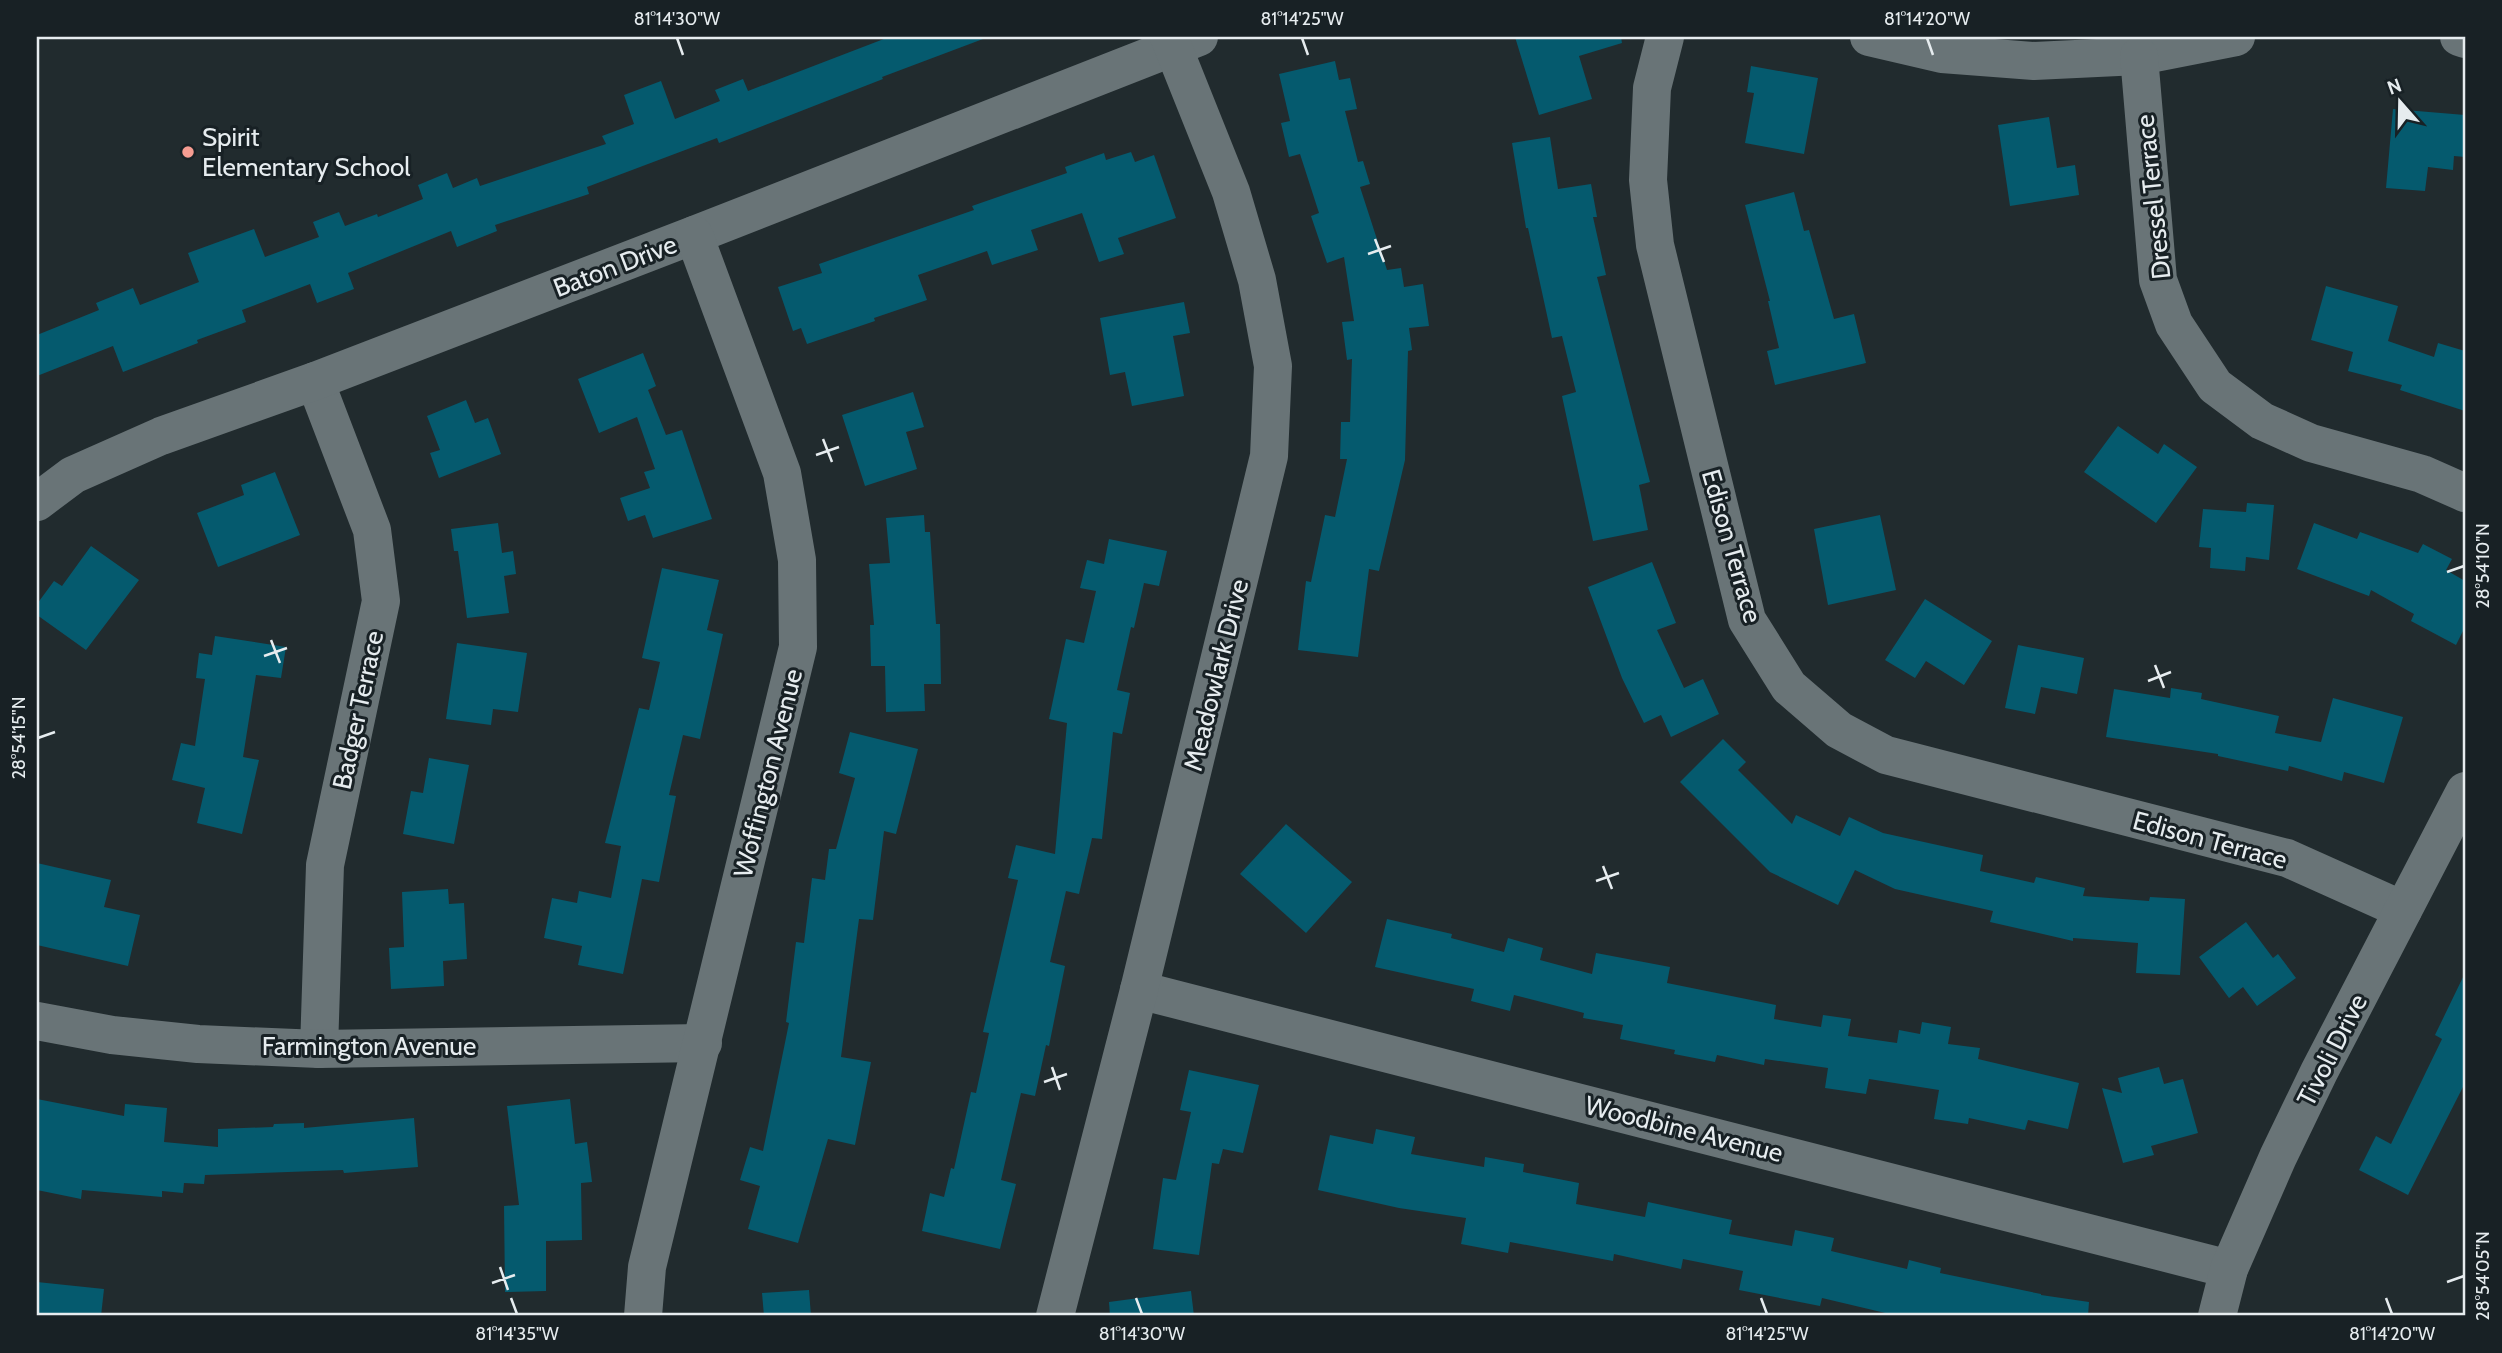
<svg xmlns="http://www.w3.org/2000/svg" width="2502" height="1353" font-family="Cabin,sans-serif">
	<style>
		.building { fill: #055a6e }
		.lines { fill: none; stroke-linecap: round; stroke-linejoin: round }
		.minor { stroke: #697477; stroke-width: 38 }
		.ticks { fill: none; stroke: #e6ecef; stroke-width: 2.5 }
		.poi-dot { fill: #f59c91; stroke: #182125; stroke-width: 2.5 }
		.labels { text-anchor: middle; stroke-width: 6; stroke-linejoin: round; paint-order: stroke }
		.poi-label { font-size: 26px; fill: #e6ecef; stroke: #182125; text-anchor: start }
		.street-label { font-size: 26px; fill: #e6ecef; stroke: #182125 }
		.neatline { fill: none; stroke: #e6ecef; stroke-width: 2.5 }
		.ticks-label { font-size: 18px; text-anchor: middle; fill: #e6ecef }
	</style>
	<rect width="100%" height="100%" fill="#212b2e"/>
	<g class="building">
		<polygon points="889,37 982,37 983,39 882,77 883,79 719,143 717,138 587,187 589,194 495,225 497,231 457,247 451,231 348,273 354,289 317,303 310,284 242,310 246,322 197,340 198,343 123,372 113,346 37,376 37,335 99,310 96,303 133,288 140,305 199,282 188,253 254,229 265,257 319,237 313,222 339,212 345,226 377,214 378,217 423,199 418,185 447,173 453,188 477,178 480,186 606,144 602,136 634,124 624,95 661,81 675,119 720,101 715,90 743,79 748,91"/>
		<polygon points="1515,37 1621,37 1622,43 1579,56 1592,99 1539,115"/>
		<polygon points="1335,61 1339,80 1350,78 1357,109 1345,111 1358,162 1363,161 1370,184 1360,187 1387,270 1401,268 1404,287 1423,284 1429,326 1409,328 1412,350 1408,351 1405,460 1379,571 1369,569 1358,657 1298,650 1306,581 1311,582 1325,515 1335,517 1347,459 1340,459 1341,422 1350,422 1352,359 1347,360 1342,322 1354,321 1344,257 1327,263 1311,216 1319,213 1300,154 1289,157 1281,123 1290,121 1279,74"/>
		<polygon points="1751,66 1818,78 1804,154 1745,143 1754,93 1747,92"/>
		<polygon points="2393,109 2465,115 2465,157 2454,156 2453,170 2428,167 2425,191 2386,188"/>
		<polygon points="2049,117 2057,168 2075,165 2079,195 2010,206 1998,125"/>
		<polygon points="1550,137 1558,189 1591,184 1597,217 1593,217 1606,275 1597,277 1650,482 1639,485 1648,530 1593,541 1562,396 1576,392 1562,336 1552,338 1528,228 1526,228 1512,143"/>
		<polygon points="1131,152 1135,162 1154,155 1176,218 1118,238 1124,254 1099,262 1082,213 1031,230 1038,250 992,265 987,251 918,275 927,300 874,318 875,321 807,344 801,328 793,331 778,287 822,273 819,264 974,210 972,206 1067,173 1065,167 1104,153 1106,160"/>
		<polygon points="1794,192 1804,231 1809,230 1834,319 1854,314 1866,363 1775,385 1767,351 1779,348 1768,301 1770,301 1745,205"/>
		<polygon points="2326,286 2398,306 2388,341 2434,357 2438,343 2465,351 2465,411 2400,390 2402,385 2348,371 2353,352 2311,340"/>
		<polygon points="1184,302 1190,333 1173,336 1184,396 1132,406 1125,372 1110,375 1100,318"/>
		<polygon points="643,353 656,386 648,390 666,435 682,430 712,519 653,538 645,515 628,521 620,498 650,488 644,472 655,469 637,417 599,433 578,379"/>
		<polygon points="913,392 924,427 906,432 917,469 865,486 842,415"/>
		<polygon points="466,400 475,423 488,418 501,454 439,478 430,453 440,450 427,416"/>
		<polygon points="2118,426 2158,454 2164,444 2197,467 2156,523 2084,472"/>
		<polygon points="275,472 300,535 218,567 197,513 244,495 241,485"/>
		<polygon points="2247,503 2274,505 2269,560 2246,557 2245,571 2210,568 2211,548 2199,547 2203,509 2246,512"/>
		<polygon points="924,515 925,532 930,532 936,624 940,624 941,684 924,684 925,711 886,712 885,666 871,666 870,625 874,625 869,564 890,563 886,518"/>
		<polygon points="1880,515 1896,590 1828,605 1814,529"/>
		<polygon points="498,523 502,553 513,551 516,574 504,576 509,613 467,618 458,551 454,551 451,529"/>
		<polygon points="2314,523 2357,539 2360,532 2418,553 2423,544 2452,559 2446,570 2465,581 2465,627 2456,645 2411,621 2414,614 2371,590 2369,596 2297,569"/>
		<polygon points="1109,539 1167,551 1159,586 1144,583 1134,628 1131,627 1117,690 1130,693 1122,734 1113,732 1102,839 1092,838 1079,894 1066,891 1050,962 1065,966 1049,1046 1046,1045 1035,1096 1021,1093 1001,1180 1016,1184 1000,1249 922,1231 930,1193 944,1197 951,1168 954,1169 971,1092 976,1093 989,1033 983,1032 1018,880 1008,878 1016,845 1055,854 1067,723 1049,719 1066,639 1084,643 1096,591 1080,588 1087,560 1104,564"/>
		<polygon points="91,546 139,580 86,650 37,615 37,604 54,581 62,586"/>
		<polygon points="1652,562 1676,623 1657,630 1684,688 1703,679 1719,714 1671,737 1661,715 1644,723 1622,678 1588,587"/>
		<polygon points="662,568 719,580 707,630 723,634 700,739 683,735 669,795 676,796 659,882 642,879 623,974 578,965 582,946 544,938 552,898 577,903 579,891 611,898 621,846 605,843 639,708 649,710 660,662 642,658"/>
		<polygon points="1925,599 1992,641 1964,685 1926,661 1915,678 1885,660"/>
		<polygon points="215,636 286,647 281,678 256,675 243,757 259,760 242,834 197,823 205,788 172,780 181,743 195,746 205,679 196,678 199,653 212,655"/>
		<polygon points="457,643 527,653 518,712 493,709 491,725 446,719"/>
		<polygon points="2018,645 2084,658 2077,694 2041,687 2035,714 2005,708"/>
		<polygon points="2171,688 2202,693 2201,699 2279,716 2275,733 2321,742 2333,698 2403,717 2384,783 2344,772 2342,781 2289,766 2288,771 2218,756 2218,754 2106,737 2114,689 2170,698"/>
		<polygon points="850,732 918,749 896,834 884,831 873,920 859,919 841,1057 871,1062 855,1145 828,1139 798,1243 748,1229 760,1186 740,1180 750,1147 763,1151 789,1023 786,1022 796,942 804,943 812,878 825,880 829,849 836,849 855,778 839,773"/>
		<polygon points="1723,739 1746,762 1738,770 1792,824 1796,815 1840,836 1849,817 1883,833 1983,855 1980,871 2034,883 2036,877 2085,888 2083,896 2149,901 2150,897 2185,899 2180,975 2136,973 2138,943 2073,938 2073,941 1990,922 1993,911 1895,889 1855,870 1838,905 1770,872 1680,782"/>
		<polygon points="429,758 469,765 454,844 403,834 411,791 423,793"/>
		<polygon points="1286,824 1352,882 1306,933 1240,874"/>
		<polygon points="37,863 111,880 104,907 140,915 128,966 37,945"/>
		<polygon points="448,889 449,904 464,903 467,959 443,961 444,986 391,989 389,948 404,947 402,892"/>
		<polygon points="1387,919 1452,934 1451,938 1504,952 1508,938 1543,948 1540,960 1592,974 1596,953 1670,967 1667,983 1776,1005 1774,1019 1821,1027 1823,1015 1851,1019 1848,1036 1897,1043 1899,1030 1920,1034 1922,1022 1951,1027 1948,1044 1980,1048 1978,1059 2079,1083 2068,1129 2028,1120 2025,1130 1969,1118 1968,1124 1934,1119 1939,1090 1869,1079 1866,1094 1825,1088 1828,1068 1765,1059 1764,1065 1717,1055 1715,1062 1674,1054 1675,1050 1620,1039 1623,1025 1583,1018 1584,1013 1514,995 1510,1011 1471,1001 1474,989 1375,967"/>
		<polygon points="2246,922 2273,958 2278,954 2296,978 2257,1006 2243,987 2229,998 2199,957"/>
		<polygon points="2465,973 2465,1083 2408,1195 2359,1170 2376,1136 2391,1144 2442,1039 2435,1035"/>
		<polygon points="2159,1067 2164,1084 2183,1079 2198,1133 2151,1146 2154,1155 2123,1163 2102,1088 2122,1093 2118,1078"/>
		<polygon points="1189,1070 1259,1085 1243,1153 1223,1149 1219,1164 1212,1163 1199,1255 1153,1249 1163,1178 1176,1180 1191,1112 1180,1110"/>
		<polygon points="37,1099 124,1116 125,1104 167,1108 164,1142 218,1147 218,1129 273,1127 274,1124 304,1123 304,1128 414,1118 418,1167 344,1173 343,1170 205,1175 204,1184 184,1183 183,1193 162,1191 162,1197 82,1190 81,1199 37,1190"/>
		<polygon points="570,1099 575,1144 587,1142 592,1182 581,1183 582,1240 546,1241 546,1291 505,1292 504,1206 519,1205 507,1106"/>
		<polygon points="1376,1129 1415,1137 1411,1154 1484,1167 1485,1157 1524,1164 1523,1172 1579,1183 1576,1204 1645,1217 1648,1202 1732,1220 1729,1234 1792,1246 1795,1230 1834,1238 1831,1251 1907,1269 1909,1260 1941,1268 1940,1273 2041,1294 2041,1295 2089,1302 2088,1316 1898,1316 1822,1298 1820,1306 1739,1290 1743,1271 1683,1259 1681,1269 1614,1254 1613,1261 1510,1242 1508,1253 1461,1244 1466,1218 1399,1208 1318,1190 1330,1135 1373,1144"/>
		<polygon points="37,1282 104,1289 101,1316 37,1316"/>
		<polygon points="809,1290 811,1316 764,1316 762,1293"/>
		<polygon points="1191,1291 1194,1316 1110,1316 1109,1302"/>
	</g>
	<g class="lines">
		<g class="minor">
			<polyline points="1665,37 1652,88 1648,180 1655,245 1747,620 1789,687 1839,730 1886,755 2287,858 2403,910"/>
			<polyline points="1869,37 1942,54 2034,61 2139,56 2236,37"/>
			<polyline points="2459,37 2465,39"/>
			<polyline points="2139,56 2158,280 2174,324 2215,386 2262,421 2311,443 2422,474 2465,493"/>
			<polyline points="315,381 372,530 381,601 325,865 319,1049"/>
			<polyline points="37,502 73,475 161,436 315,381 694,235 1199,37"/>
			<polyline points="1139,990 2229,1269"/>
			<polyline points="37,1021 112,1035 198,1044 319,1049 703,1043"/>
			<polyline points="643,1316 647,1267 798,647 797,560 782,473 694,235"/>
			<polyline points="1055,1316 1139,990 1269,456 1273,366 1257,280 1231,192 1169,37"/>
			<polyline points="2217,1316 2229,1269 2278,1157 2319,1072 2465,791"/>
		</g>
	</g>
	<path class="ticks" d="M677,38L683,55M1302,38L1308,55M1927,38L1933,55M1375,239L1384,262M1368,254L1391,246M823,439L832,462M816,455L839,447M2447,572L2464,566M271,640L280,663M264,656L287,648M2155,665L2164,688M2148,681L2171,672M38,738L55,732M1603,866L1612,889M1596,881L1619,873M1052,1067L1060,1090M1044,1082L1067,1074M500,1267L508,1290M2447,1282L2464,1276M492,1283L515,1275M511,1298L517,1314M1136,1298L1142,1314M1761,1298L1767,1314M2386,1298L2392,1314"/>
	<circle class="poi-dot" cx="188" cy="152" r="7"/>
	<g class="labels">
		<g class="poi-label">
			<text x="202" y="146">Spirit<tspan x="202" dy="30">Elementary School</tspan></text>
		</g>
		<g class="street-label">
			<text transform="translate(2153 197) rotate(-96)" y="9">Dressel Terrace</text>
			<text transform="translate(615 266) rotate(-21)" y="9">Baton Drive</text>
			<text transform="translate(1732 546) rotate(74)" y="9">Edison Terrace</text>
			<text transform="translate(1216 675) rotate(-76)" y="9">Meadowlark Drive</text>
			<text transform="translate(358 710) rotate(-78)" y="9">Badger Terrace</text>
			<text transform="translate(768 773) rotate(-76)" y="9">Woffington Avenue</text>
			<text transform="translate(2210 840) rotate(15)" y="9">Edison Terrace</text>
			<text x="369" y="1055">Farmington Avenue</text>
			<text transform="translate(2332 1050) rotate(-63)" y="9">Tivoli Drive</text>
			<text transform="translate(1684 1129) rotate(14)" y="9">Woodbine Avenue</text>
		</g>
	</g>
	<rect width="2502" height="1353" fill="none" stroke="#182125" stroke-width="77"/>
	<g transform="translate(2400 102) rotate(340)" stroke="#182125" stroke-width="5" paint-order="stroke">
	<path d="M0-5L12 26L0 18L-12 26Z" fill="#e6ecef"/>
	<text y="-10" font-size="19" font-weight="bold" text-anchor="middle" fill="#e6ecef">N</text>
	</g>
	<rect x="38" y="38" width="2426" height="1276" class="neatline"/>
	<g class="ticks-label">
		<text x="677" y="25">81°14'30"W</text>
		<text x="1302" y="25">81°14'25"W</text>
		<text x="1927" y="25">81°14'20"W</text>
		<text transform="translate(2483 566) rotate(-90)" y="6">28°54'10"N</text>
		<text transform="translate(19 738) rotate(-90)" y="6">28°54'15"N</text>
		<text transform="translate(2483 1276) rotate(-90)" y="6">28°54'05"N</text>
		<text x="517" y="1340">81°14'35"W</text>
		<text x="1142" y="1340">81°14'30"W</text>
		<text x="1767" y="1340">81°14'25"W</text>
		<text x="2392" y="1340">81°14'20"W</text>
	</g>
</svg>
